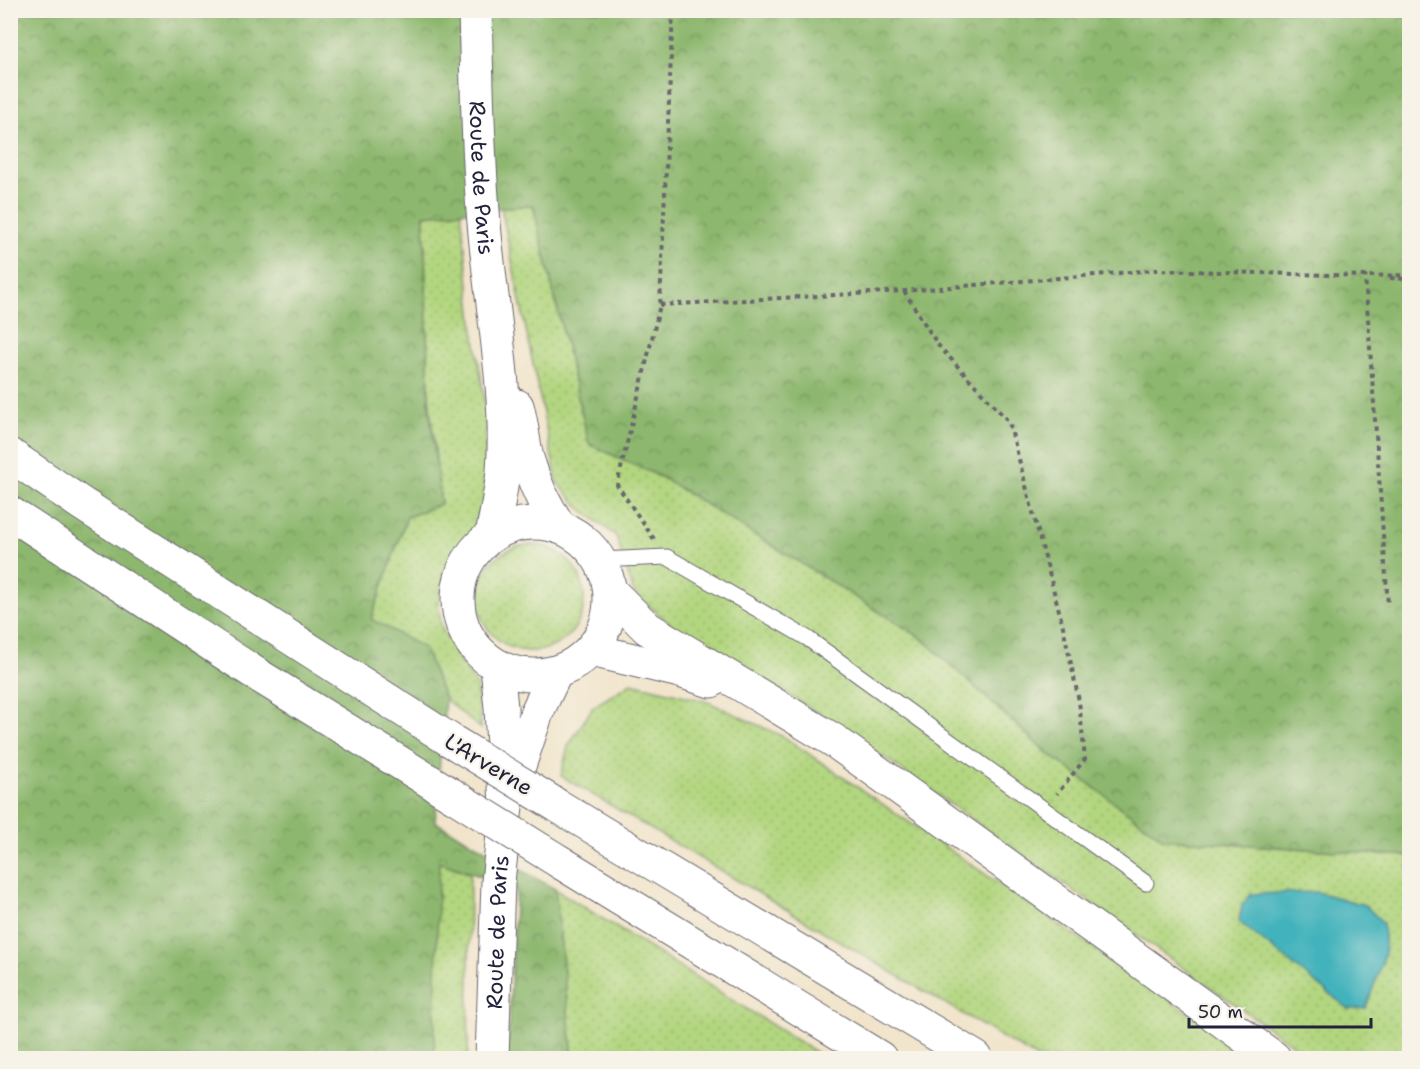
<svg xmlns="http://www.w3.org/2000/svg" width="1420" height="1069" font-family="'Shantell Sans',sans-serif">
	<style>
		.grass { fill: url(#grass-dots); stroke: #6a7c5d; stroke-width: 1.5 }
		.forest { fill: url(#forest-crowns); stroke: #586c54; stroke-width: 1.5 }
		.water { fill: #42b2bc; stroke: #326a7c; stroke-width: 1.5 }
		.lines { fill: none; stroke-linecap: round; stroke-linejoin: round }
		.lane-casing { stroke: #6a666d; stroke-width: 17 }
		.primary-casing { stroke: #6a666d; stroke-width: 35 }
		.highway-casing { stroke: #6a666d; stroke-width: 35 }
		.path { stroke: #6a666d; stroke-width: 4; stroke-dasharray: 4.5 4.5; stroke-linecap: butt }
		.lane { stroke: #fff; stroke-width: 15 }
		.primary { stroke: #fff; stroke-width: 33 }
		.highway { stroke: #fff; stroke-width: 33 }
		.highway-bridge-casing { stroke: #6a666d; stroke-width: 35; stroke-linecap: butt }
		.highway-bridge { stroke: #fff; stroke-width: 33 }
		.labels { text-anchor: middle; stroke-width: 4.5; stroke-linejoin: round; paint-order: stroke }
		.street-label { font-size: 22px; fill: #22223b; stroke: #f7f3e8 }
	</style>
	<defs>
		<pattern id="grass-dots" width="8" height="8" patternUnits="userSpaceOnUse" patternTransform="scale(1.5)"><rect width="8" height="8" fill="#b2d67f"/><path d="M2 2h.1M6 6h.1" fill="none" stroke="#99b76f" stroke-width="1.8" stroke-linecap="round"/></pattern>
		<pattern id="forest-crowns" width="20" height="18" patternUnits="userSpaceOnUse" patternTransform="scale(1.5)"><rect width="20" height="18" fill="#8db76e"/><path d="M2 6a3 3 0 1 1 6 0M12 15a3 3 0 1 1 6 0" fill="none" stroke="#73945c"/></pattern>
	</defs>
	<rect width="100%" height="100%" fill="#f7f3e8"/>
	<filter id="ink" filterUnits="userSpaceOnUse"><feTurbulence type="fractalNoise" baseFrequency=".0167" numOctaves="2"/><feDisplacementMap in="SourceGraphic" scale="12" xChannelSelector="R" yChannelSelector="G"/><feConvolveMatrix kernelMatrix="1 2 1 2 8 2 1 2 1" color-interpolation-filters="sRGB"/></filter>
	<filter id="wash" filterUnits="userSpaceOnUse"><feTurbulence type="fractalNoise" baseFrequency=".008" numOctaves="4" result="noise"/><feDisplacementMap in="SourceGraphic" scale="24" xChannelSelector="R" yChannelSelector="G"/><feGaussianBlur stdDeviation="1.35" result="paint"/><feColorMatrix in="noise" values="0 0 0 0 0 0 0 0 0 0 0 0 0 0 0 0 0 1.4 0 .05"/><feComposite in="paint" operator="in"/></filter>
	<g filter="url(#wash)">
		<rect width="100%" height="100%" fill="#f1e4ca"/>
		<g class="grass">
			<polygon points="533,205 589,444 663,478 920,637 1046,752 1164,839 1409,856 1409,1058 1314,1058 1300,1050 835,723 670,624 634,593 616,536 580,508 557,482 501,207"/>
			<polygon points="461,211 474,331 487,416 484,498 474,528 447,564 438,602 441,626 459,659 476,685 481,729 445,699 424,648 370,619 407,517 441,504 429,395 424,215"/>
			<circle cx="531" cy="598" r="53"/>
			<polygon points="631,683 706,701 784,737 1255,1058 1037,1058 561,776 568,746 593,707"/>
			<polygon points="438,862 470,873 468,1058 434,1058"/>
			<polygon points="555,889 825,1058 573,1058"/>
		</g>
		<polygon class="forest" points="10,11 1409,11 1409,856 1164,839 1046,752 920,637 663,478 589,444 533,205 424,215 429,407 441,504 407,517 371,619 424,648 445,699 435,822 555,889 573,1058 507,1058 516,888 439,862 434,1058 11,1058"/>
		<polygon class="water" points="1317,892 1365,905 1383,923 1385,954 1366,1008 1349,1009 1239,922 1242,905 1251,894"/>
	</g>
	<g filter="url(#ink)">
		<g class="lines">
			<g class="lane-casing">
				<polyline id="lane" points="599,560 667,557 807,638 1146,883"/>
			</g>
			<g class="primary-casing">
				<g id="primary">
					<path id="s1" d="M475,10C477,85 478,160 485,234C492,311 509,394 503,471C501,493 496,514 492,535"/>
					<path d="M517,406C522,423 523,441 527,458C534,483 545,506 560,527"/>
					<circle cx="534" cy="599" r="76"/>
					<polyline points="610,591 647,628 833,740 1274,1058"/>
					<polyline points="591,650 680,671 711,681"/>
					<polyline points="512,787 537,712 556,672"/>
					<path id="s2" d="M492,1058L498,882L506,806L501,708L497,666"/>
				</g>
			</g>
			<g class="highway-casing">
				<g id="highway">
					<polyline points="10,455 82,504 450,740"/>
					<polyline points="10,513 261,677 452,795"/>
					<polyline points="558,806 976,1058"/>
					<polyline points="560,862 880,1058"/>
				</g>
			</g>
			<g class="path">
				<polyline points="1367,277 1365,276 1388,606"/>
				<polyline points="1390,278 1410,279"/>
				<polyline points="904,291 938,345 1009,422 1062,622 1079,701 1085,759 1057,794"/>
				<polyline points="660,305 904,291 1155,270 1365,276 1410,275"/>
				<polyline points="654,539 617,485 660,305 673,10"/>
			</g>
			<use href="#lane" class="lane"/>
			<use href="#primary" class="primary"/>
			<use href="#highway" class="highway"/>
			<g class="highway-bridge-casing">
				<g id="highway-bridge">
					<polyline points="450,740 558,806"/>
					<polyline points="452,795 560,862"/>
				</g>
			</g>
			<use href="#highway-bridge" class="highway-bridge"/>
		</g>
	</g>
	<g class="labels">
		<g class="street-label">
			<text dy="8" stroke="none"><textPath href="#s1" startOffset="168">Route de Paris</textPath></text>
			<text transform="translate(489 764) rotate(31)" y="8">L'Arverne</text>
			<text dy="8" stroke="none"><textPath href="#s2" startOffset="126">Route de Paris</textPath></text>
		</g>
	</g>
	<rect width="1420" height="1069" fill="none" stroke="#f7f3e8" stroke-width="36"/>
	<path d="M1189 1018v9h182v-9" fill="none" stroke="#22223b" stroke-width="3"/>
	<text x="1198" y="1018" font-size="18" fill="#22223b" stroke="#f7f3e8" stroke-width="4.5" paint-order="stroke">50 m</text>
</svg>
